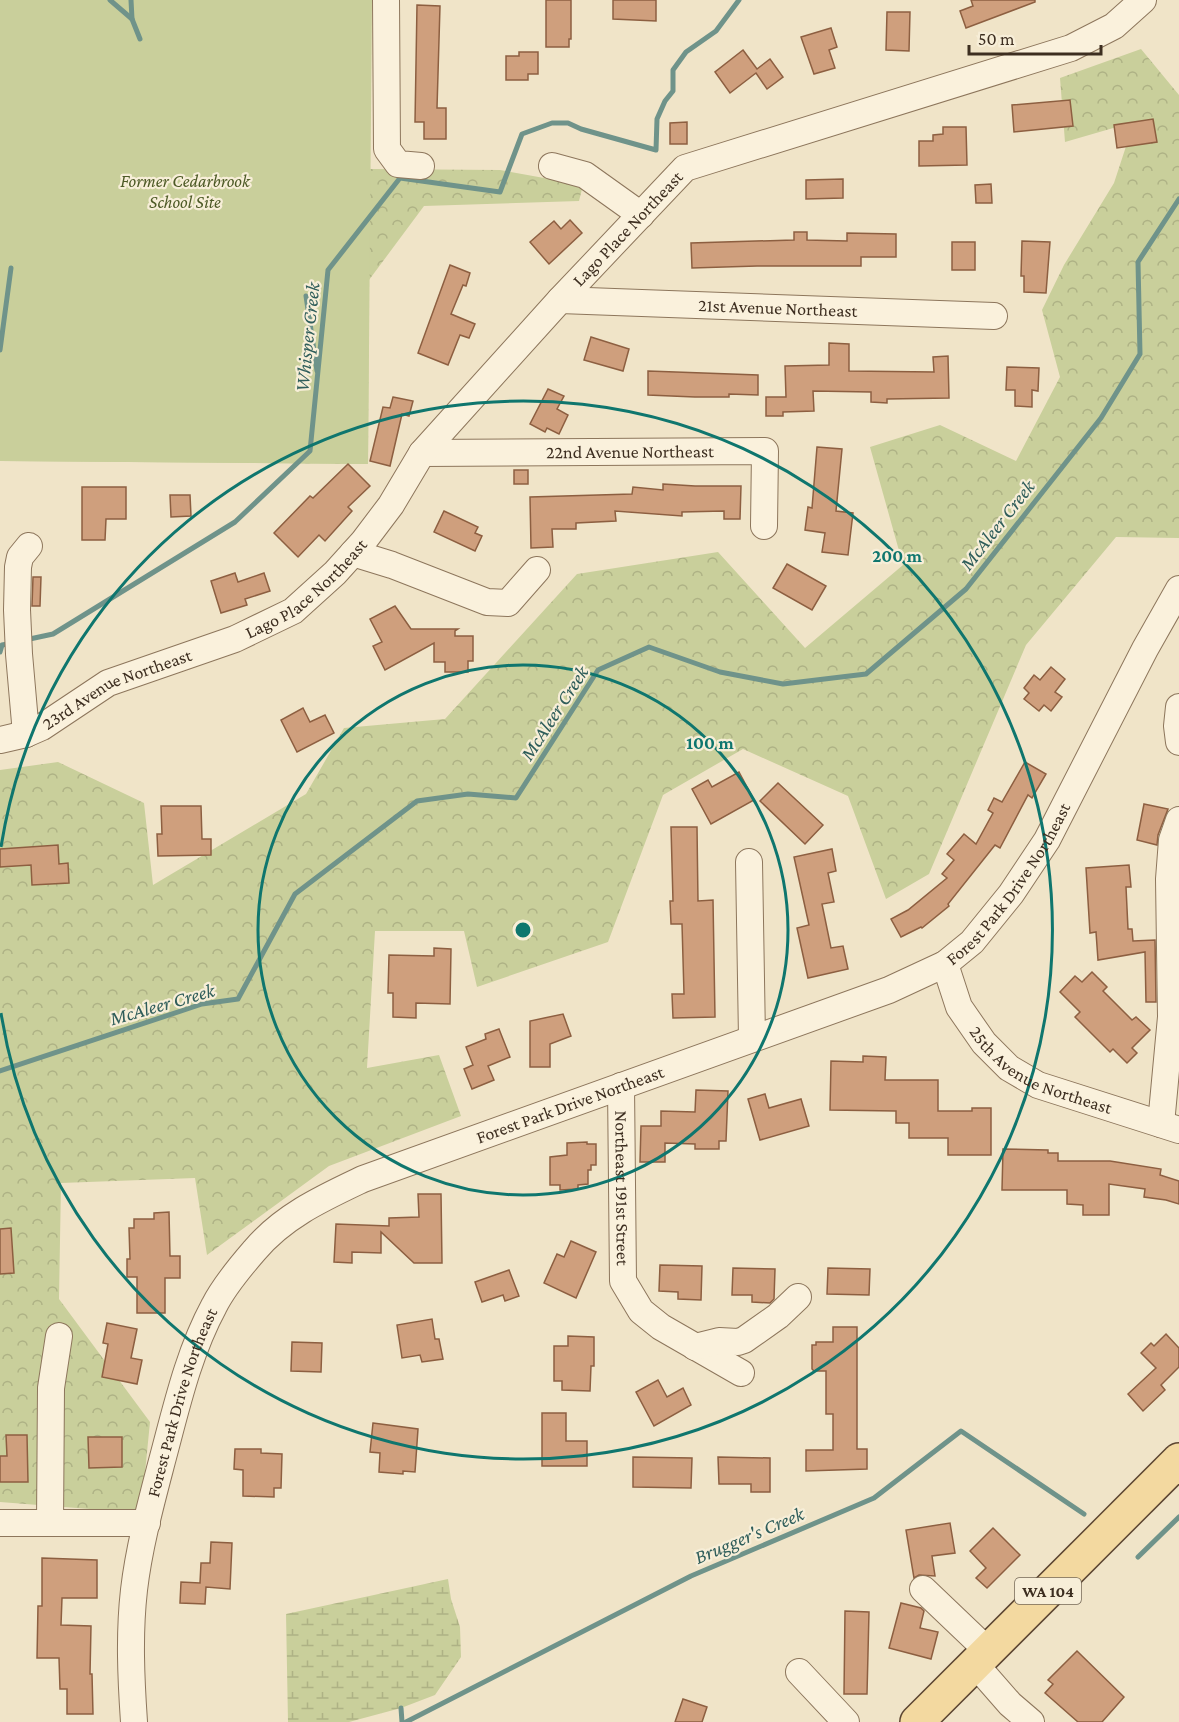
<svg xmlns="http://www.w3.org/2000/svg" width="1179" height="1722" font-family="'Crimson Pro',serif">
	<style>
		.forest { fill: url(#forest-crowns) }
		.wetland { fill: url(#wetland-marsh) }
		.park { fill: #c9cf9b }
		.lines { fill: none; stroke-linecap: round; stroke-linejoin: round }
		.stream { stroke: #6f938a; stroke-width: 5 }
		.building { fill: #cf9f7d; stroke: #8d5f41; stroke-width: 1.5 }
		.minor-casing { stroke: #8d765c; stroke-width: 28 }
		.major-casing { stroke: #5b4430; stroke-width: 36 }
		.minor { stroke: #faf1dc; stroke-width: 26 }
		.major { stroke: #f3d9a0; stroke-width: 33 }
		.ring { fill: none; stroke: #0f766e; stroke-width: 3 }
		.labels { text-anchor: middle; stroke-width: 4.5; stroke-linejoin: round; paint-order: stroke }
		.shield { fill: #f7eed8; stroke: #756857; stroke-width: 1.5 }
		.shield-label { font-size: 16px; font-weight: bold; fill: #3d2e20 }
		.park-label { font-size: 18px; font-style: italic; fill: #4d5a26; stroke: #f7eed8 }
		.street-label { font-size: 18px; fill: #3d2e20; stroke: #f7eed8 }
		.water-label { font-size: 20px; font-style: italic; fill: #2f5d5a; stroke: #f7eed8 }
		.centre { fill: #0f766e; stroke: #f7eed8; stroke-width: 3 }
		.ring-label { font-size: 18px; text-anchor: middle; font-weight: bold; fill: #0f766e; stroke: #f7eed8; stroke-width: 4.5; stroke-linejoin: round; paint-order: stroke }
	</style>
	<defs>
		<pattern id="forest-crowns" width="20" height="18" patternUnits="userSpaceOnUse" patternTransform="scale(1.5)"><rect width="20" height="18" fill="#c9cf9b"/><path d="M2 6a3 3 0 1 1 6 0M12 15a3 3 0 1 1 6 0" fill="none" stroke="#aeb285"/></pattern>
		<pattern id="wetland-marsh" width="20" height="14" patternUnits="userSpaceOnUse" patternTransform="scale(1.5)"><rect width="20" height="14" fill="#c9cf9b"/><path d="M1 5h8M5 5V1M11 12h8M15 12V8" fill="none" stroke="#aeb285"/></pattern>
	</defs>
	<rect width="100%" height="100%" fill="#f0e4c8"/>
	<g class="forest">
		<polygon points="1141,49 1179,95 1179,538 1116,537 1026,645 929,874 886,899 848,796 743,749 663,795 608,942 477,987 464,931 375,931 367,1068 439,1055 461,1116 329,1166 207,1255 195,1178 61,1183 59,1299 150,1422 141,1513 0,1502 0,770 58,762 144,803 153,885 306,794 344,728 445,719 577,574 718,552 805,648 903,565 870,447 940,425 1016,461 1060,377 1042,310 1064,265 1114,183 1134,122 1065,142 1060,78"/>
		<polygon points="370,169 500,170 583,185 579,201 424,206 369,280 368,464 0,461 0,375 362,201"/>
	</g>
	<polygon class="wetland" points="448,1579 451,1599 460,1627 461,1657 435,1695 401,1708 349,1722 288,1722 286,1614"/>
	<polygon class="park" points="0,0 372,0 368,464 0,461"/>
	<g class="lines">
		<g class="stream">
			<polyline points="110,0 132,19"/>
			<polyline points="131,0 132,19 140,39"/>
			<polyline points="306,296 317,371"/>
			<polyline points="0,350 11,268"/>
			<polyline points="25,640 53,634 235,522 310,451 328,270 400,178 500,192 522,134 552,123 568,123 581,129 656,150 657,119 665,101 673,91 673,70 686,52 716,31 739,0"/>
			<polyline points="0,652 2,645 13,643"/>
			<polyline points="0,1071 202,1004 238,999 295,894 417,801 468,794 516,798 598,670 649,647 720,672 783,684 866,674 966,589 1101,418 1140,354 1138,262 1179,199"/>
			<polyline points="1138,1557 1179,1517"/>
			<polyline points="401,1708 402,1722"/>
			<polyline points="406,1722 691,1576 874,1498 961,1431 1084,1514"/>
		</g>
	</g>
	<g class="building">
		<polygon points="546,0 571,0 571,39 569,39 569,47 546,47"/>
		<polygon points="613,0 656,0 656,21 613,19"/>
		<polygon points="971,0 1035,0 1035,2 966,28 960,11 973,6"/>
		<polygon points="417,5 440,6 437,108 446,108 446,139 424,139 424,122 415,122"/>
		<polygon points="887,12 910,12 909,51 886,50"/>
		<polygon points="831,28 837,47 829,50 835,68 814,74 801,37"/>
		<polygon points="743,50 757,69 770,59 783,77 767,89 756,73 730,93 715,72"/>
		<polygon points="519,52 538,52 538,74 528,74 528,80 506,80 506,56 519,56"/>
		<polygon points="1070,100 1073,126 1014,132 1012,105"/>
		<polygon points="1153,119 1157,142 1117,148 1114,125"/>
		<polygon points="687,122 687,144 670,144 670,123"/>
		<polygon points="943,127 966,127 967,165 919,166 919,141 933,141 933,135 943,134"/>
		<polygon points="843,179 843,198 806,199 806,180"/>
		<polygon points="991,184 992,203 976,203 975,185"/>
		<polygon points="570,220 582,233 549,264 530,242 554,221 561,229"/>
		<polygon points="794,232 807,232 807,240 847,241 847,233 896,234 896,257 861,257 861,266 757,266 692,268 691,243 794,240"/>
		<polygon points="1022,241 1050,242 1046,293 1024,292 1024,276 1021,276"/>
		<rect x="952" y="242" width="23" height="28"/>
		<polygon points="450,265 470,273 466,286 463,285 451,314 475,324 469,338 460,335 448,365 418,353"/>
		<polygon points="591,337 629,349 623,371 584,360"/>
		<polygon points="829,343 849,344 849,371 934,372 933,357 948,356 949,398 887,399 887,403 871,402 871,392 813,391 814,411 783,412 783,416 766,416 766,397 786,397 785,366 829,365"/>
		<polygon points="1007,367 1039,368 1038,391 1032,390 1032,407 1015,406 1015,390 1006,390"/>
		<polygon points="648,371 758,375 758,395 729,394 729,397 695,397 648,395"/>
		<polygon points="548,389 564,396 557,409 568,415 559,434 547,428 545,432 530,424"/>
		<polygon points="393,397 413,401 409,416 402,414 390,466 370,461 383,407 390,408"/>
		<polygon points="817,447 842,449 836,511 853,513 848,555 822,552 825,533 805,530 808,507 812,508"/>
		<polygon points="348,464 370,486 348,507 352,511 325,541 319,535 298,557 274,533 310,496 313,498"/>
		<rect x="514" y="470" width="14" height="14"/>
		<polygon points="663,484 695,486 741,486 740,519 724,519 724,511 682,512 682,516 615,511 616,521 576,523 576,529 552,529 553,547 531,548 530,497 632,494 633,487 663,490"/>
		<polygon points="82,487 126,487 126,519 106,519 105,540 82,540"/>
		<polygon points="170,495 190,495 191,516 171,517"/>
		<polygon points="444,511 478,527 475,533 482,536 475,551 434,532"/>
		<polygon points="787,564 826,586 812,610 773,588"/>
		<polygon points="235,573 238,582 264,573 270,591 245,599 247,605 221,613 211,581"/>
		<polygon points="33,577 41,577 40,606 32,606"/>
		<polygon points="395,606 411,629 458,629 455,631 455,636 473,636 473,661 468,661 468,672 445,672 445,662 434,662 434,643 385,670 373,646 382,642 370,619"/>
		<polygon points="1051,667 1065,679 1055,692 1062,697 1051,711 1044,705 1039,711 1024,699 1029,693 1024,688 1034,675 1040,680"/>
		<polygon points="303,708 310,722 325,715 334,733 297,752 281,720"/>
		<polygon points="1025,762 1046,774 1032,798 1028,795 1000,848 995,845 948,904 949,906 922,928 921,927 901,937 891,919 908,910 947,878 942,874 954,860 947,854 964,834 976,844 993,813 988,810 994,798 1002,802"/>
		<polygon points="739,772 754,800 711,824 692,789 708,780 712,787"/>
		<polygon points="778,783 823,825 805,844 760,801"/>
		<polygon points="1144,804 1168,809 1158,835 1157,845 1137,840"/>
		<polygon points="161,806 201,806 202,839 211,839 211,855 158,856 157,834 162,834"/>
		<polygon points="671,827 697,827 698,901 713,900 715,1017 673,1018 672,994 684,994 682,924 671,924 670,901 673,901"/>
		<polygon points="58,845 59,864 68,863 69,883 32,885 31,865 0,867 0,849"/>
		<polygon points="832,849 836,871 828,873 834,902 822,904 831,948 843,946 848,969 808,978 797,928 809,925 794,857"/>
		<polygon points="1129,865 1131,887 1126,887 1128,929 1132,929 1133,941 1155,940 1156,1002 1146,1002 1145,952 1098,960 1096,932 1090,933 1086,868"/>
		<polygon points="434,948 451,949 450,1004 416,1003 416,1018 393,1017 393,993 388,993 389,955 434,956"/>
		<polygon points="1092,972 1107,987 1103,991 1132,1020 1136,1017 1150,1030 1132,1048 1137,1053 1127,1063 1113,1049 1110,1052 1075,1017 1080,1012 1060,992 1075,976 1082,982"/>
		<polygon points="563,1014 571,1036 550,1044 550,1067 530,1067 530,1021"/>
		<polygon points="499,1029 510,1057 488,1066 494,1080 472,1089 464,1069 473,1065 466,1047 486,1039 485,1034"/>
		<polygon points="863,1056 886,1057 885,1080 938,1080 938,1111 972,1111 972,1108 991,1108 991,1155 948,1155 948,1138 909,1138 909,1123 896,1123 896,1111 830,1110 831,1061 863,1062"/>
		<polygon points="696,1090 728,1091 726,1141 719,1141 719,1149 695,1149 695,1144 665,1143 665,1162 640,1162 641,1126 661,1126 661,1111 695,1112"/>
		<polygon points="765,1094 769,1108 801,1099 809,1126 760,1140 748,1099"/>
		<polygon points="587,1142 587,1144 596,1144 596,1165 591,1165 591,1170 588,1170 588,1184 578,1185 578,1189 560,1190 560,1185 550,1185 550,1157 567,1155 567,1143"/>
		<polygon points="1003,1149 1048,1150 1048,1153 1058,1153 1058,1161 1110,1161 1161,1169 1160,1175 1179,1181 1179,1204 1166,1200 1144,1197 1145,1189 1109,1184 1109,1215 1083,1215 1083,1205 1067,1204 1067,1190 1002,1190"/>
		<polygon points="418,1194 441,1194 442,1263 414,1263 381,1232 381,1253 352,1252 352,1263 334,1262 336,1224 389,1226 389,1218 419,1217"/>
		<polygon points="169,1212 170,1256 180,1256 180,1278 165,1278 165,1313 137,1313 137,1277 127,1277 127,1259 130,1259 129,1228 134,1228 134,1219 154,1219 154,1213"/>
		<polygon points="11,1228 14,1273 0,1274 0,1229"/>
		<polygon points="571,1241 596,1252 576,1298 544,1283 557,1254 564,1257"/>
		<polygon points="660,1265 702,1266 701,1300 678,1299 678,1292 659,1291"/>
		<polygon points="733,1268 775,1269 774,1299 770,1303 752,1302 752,1295 732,1295"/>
		<polygon points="828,1268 870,1269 869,1295 827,1294"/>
		<polygon points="509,1270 519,1296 505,1301 503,1295 482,1302 475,1282"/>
		<polygon points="432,1319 435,1339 439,1339 443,1359 422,1362 420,1355 402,1358 397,1325"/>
		<polygon points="107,1323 137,1329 131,1358 142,1360 137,1384 102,1377 108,1344 103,1343"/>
		<polygon points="833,1327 857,1327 857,1449 867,1449 867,1469 806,1471 806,1450 833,1450 833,1414 826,1414 826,1371 814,1371 812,1369 812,1345 816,1345 816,1342 833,1342"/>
		<polygon points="1166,1334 1179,1348 1179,1367 1161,1385 1165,1390 1143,1411 1128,1394 1156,1368 1141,1353 1151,1343 1154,1346"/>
		<polygon points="568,1336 594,1337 594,1366 591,1366 590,1391 562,1390 562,1381 554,1381 554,1346 568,1346"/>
		<polygon points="292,1342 322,1343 321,1372 291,1371"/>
		<polygon points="658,1380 667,1397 683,1388 691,1405 654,1426 636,1392"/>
		<polygon points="542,1413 566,1413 566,1441 587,1441 587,1466 542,1466"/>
		<polygon points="373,1423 418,1429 415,1472 403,1471 403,1474 379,1472 380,1453 370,1452"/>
		<polygon points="6,1435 27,1435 28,1482 0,1482 0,1456 7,1456"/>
		<polygon points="88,1437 122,1437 122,1467 89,1468"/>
		<polygon points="235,1449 261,1449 261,1453 282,1454 281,1488 274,1488 274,1497 243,1496 243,1470 234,1469"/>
		<polygon points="633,1457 692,1458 691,1488 633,1487"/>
		<polygon points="718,1457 770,1458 770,1492 751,1492 751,1484 719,1484"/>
		<polygon points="950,1523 955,1553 932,1556 935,1576 919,1575 914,1578 906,1530"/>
		<polygon points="993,1528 1020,1555 987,1588 976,1578 986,1568 970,1551"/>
		<polygon points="211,1542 232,1543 230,1589 206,1587 205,1604 180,1603 181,1582 200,1583 201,1563 210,1563"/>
		<polygon points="42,1558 97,1560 97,1598 62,1598 61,1625 91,1626 90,1674 92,1674 93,1714 67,1714 67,1689 60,1689 59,1658 37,1658 38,1606 42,1606"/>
		<polygon points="901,1603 921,1608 924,1611 920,1628 938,1632 931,1659 889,1648"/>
		<polygon points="845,1611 869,1612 867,1694 844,1694"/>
		<polygon points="1077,1651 1124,1697 1102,1722 1078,1722 1045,1693 1053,1684 1048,1680"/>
		<polygon points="683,1699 707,1707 702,1722 675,1722"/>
	</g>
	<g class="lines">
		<g class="minor-casing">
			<g id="minor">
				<polyline points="386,0 387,149 398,164 421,166"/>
				<polyline points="552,166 585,175 641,215"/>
				<path id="s1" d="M560,300L994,316"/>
				<path id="s2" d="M422,453L765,451L764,526"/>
				<polyline points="353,553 392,565 487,602 508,603 537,570"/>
				<polyline points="1179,707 1177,726 1179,742"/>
				<polyline points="26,734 19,654 17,610 18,567 20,557 29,546"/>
				<path id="s3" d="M0,740L26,734L42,727L108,683L235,639L293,611L335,573L363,542L391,505L422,453L560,300L685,168L1071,48L1114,26L1143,0"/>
				<polyline points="749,862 752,1038"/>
				<path id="s4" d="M945,964L959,1007L984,1043L1009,1068L1038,1085L1179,1130"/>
				<path id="s5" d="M621,1086L623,1281L641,1311L661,1327L741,1373"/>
				<polyline points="1161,1124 1171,1017 1169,879 1172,840 1179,820"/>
				<polyline points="695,1347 719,1341 738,1342 744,1340 778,1316 798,1297"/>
				<polyline points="0,1523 147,1523"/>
				<polyline points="50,1523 51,1388 59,1336"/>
				<polyline points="923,1589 988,1651"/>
				<polyline points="975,1664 1010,1704 1031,1722"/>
				<polyline points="799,1672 846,1722"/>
				<path id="s6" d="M134,1722C131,1678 129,1634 134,1590C139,1547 151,1503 162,1461C176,1409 188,1354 214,1306C223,1288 241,1266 254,1251C283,1216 323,1198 363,1179L889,990L945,964L972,942L1011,894L1047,840L1145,649L1179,589"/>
			</g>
		</g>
		<g class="major-casing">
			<polyline id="major" points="917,1722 1179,1460"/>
		</g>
		<use href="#minor" class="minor"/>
		<use href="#major" class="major"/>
	</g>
	<g class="ring">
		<circle cx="523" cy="930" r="265"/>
		<path d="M1 847A529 529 0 1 1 1 1013"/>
	</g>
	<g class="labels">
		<rect class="shield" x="1015" y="1578" width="66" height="26" rx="4.5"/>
		<g class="shield-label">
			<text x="1048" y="1597">WA 104</text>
		</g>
		<g class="park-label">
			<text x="185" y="187">Former Cedarbrook<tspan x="185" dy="21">School Site</tspan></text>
		</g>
		<g class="street-label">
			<text dy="6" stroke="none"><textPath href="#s3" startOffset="832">Lago Place Northeast</textPath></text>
			<text dy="6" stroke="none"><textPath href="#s1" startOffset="218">21st Avenue Northeast</textPath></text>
			<text dy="6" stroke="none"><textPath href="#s2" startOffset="208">22nd Avenue Northeast</textPath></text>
			<text dy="6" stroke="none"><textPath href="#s3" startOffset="346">Lago Place Northeast</textPath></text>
			<text dy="6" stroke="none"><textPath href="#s3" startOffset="129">23rd Avenue Northeast</textPath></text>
			<text dy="6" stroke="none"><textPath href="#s6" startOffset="1352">Forest Park Drive Northeast</textPath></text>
			<text dy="6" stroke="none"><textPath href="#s4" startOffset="153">25th Avenue Northeast</textPath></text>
			<text dy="6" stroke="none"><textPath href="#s6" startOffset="848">Forest Park Drive Northeast</textPath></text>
			<text dy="6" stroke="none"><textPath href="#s5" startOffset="102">Northeast 191st Street</textPath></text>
			<text dy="6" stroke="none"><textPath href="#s6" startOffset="326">Forest Park Drive Northeast</textPath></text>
		</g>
		<g class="water-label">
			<text transform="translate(307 337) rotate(-84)" y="7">Whisper Creek</text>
			<text transform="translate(997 525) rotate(-52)" y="7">McAleer Creek</text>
			<text transform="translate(554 713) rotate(-57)" y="7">McAleer Creek</text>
			<text transform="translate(162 1004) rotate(-16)" y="7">McAleer Creek</text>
			<text transform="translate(749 1535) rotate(-23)" y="7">Brugger's Creek</text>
		</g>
	</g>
	<circle cx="523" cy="930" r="9" class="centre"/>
	<g class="ring-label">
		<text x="897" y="562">200 m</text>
		<text x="710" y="749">100 m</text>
	</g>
	<path d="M969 45v9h132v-9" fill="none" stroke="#3d2e20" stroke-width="3"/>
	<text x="978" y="45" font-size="18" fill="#3d2e20" stroke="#f7eed8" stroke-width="4.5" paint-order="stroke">50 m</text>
</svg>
